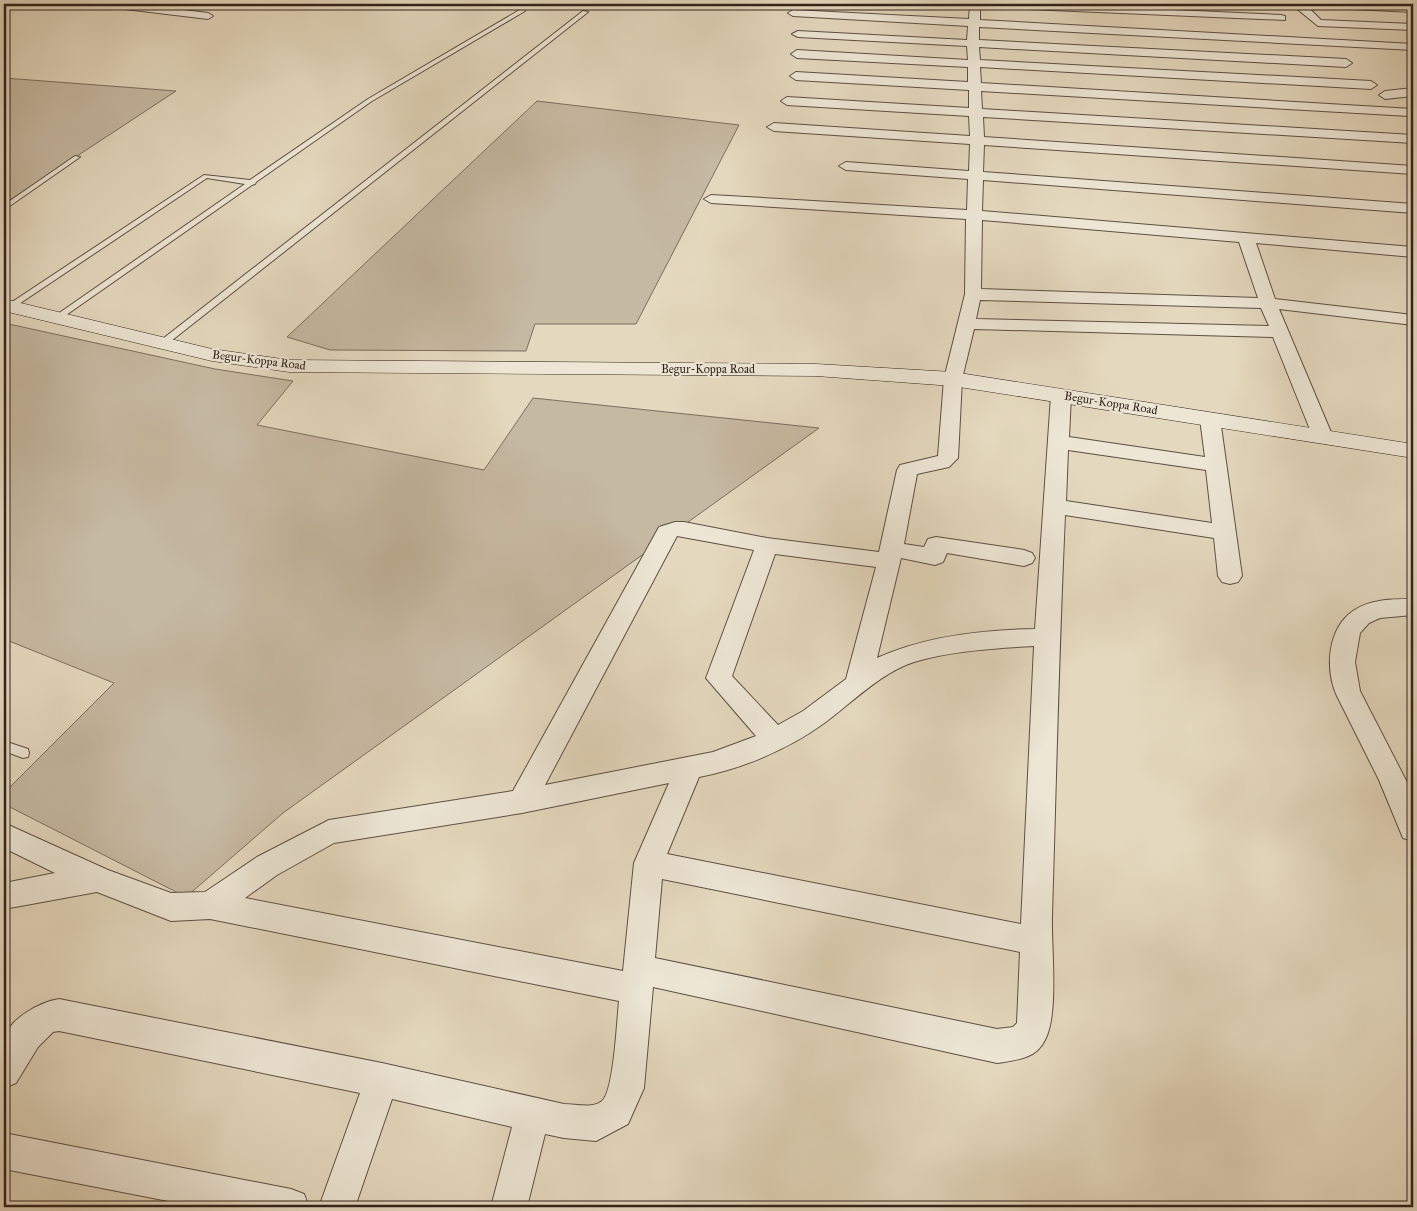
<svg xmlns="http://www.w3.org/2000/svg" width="1417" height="1211" font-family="'IM FELL Great Primer',serif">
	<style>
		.green { fill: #c6b9a2; stroke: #7c6e5f }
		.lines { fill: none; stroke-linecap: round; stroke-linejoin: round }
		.service-casing { stroke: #5e5044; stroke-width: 2 }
		.minor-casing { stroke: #5e5044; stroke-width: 2 }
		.secondary-casing { stroke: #32231c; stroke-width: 1 }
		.service { fill: #ede6d5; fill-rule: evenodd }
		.minor { fill: #ede6d5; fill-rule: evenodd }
		.secondary { fill: #ede6d5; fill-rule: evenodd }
		.labels { text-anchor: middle; stroke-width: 4; stroke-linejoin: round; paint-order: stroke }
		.far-street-label { font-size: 12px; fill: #32231c; stroke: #ede6d5 }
	</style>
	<rect width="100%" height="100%" fill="#e4d8be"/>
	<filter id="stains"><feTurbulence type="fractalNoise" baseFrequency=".004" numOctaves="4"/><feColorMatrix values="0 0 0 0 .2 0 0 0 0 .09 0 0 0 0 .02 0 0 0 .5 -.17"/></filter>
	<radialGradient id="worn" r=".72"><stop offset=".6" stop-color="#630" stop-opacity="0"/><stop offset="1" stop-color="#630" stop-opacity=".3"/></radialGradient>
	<g class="green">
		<polygon points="4,78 176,91 4,204"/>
		<polygon points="537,101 739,125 636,324 535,324 526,351 330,350 287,337"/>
		<polygon points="4,323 215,369 293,381 257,425 484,470 533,398 819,428 283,813 186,897 4,804 4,793 114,683 4,639"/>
	</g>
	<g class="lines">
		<g class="service-casing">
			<g id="service">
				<polygon points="523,8 525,11 372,101 256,182 255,184 252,185 59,320 56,320 52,318 245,184 207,178 13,308 6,306 204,175 250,180 368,99"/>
				<polygon points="583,11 588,12 166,345 160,345 160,341"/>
				<polygon points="75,156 80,157 4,210 4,205"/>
				<polygon points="4,741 28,749 29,753 28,757 23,758 4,751"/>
			</g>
		</g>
		<g class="minor-casing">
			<g id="minor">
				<polygon points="103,4 133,4 208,13 213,16 208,19 108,7"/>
				<path d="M970,4H1042L1281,15L1285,16V20L980,7V20L1413,44V50L979,27V40L1346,59L1352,63L1346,67L979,47L980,60L1371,81L1377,85L1371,89L980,67L981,83L1413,109V115L1409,116L981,91L982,109L1413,135V143L983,117L984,137L1413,166V174L984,145L983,172L1413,204V213L983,180L982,211L1413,247V257L1256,243L1275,299L1413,315V325L1279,309L1333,437L1330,441L1323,443L1316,441L1313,437L1273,337L974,329L962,379L958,458L949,467L917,474L904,544L924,547L928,539L936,537L1024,550L1032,553L1035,558L1032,563L1024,566L947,553L943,562L935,565L901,558L877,658C926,636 982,630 1035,629L1051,396L1054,392H1068L1071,396L1069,437L1205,457L1200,419L1203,415H1217L1220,419L1242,576L1238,582L1230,584L1222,582L1218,576L1214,538L1065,515C1059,648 1056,782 1052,916C1051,947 1059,1014 1045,1040C1036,1059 1016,1060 997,1063L653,987L644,1088L628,1124L596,1141L564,1138L545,1134L527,1207H491L512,1127L392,1099L355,1207H319L360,1093L59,1031L53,1032L38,1047L16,1083L4,1088C4,1073 1,1055 4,1040C8,1019 40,1002 59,999L382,1063L564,1104C576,1104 592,1109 602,1101C614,1091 617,1019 619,1001L210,919L171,921L97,892L4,909V883L55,873L4,848V823L108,870L171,893L205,892L257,857L329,820L513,791L659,527L675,522H684L767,538L879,552L897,470L900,465L938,456L944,379L965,294L966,219L711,203L704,199L711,195L967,210L968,179L846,170L839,166L846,162L969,171L970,144L774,131L767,127L774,123L970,136L969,116L787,105L781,101L787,97L969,108V90L796,80L790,76L796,72L968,82V67L797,58L791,54L797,50L968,60L967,46L798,37L792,34L798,31L967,40L968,26L793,16L788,13L793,10L969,19ZM982,220L1239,242L1258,298L981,289ZM980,300L1261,308L1269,326L976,319ZM1068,450L1206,470L1212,523L1066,501ZM677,536L754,550L706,678L756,736L713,752L545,785ZM775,554L876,567L846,679L803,711L778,725L732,676ZM1034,646L1021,924L667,854L699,777C742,769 788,749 823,724C852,703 880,673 914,662C950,651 997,648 1034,646ZM669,783L634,863L623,971L245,898L277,875L334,843L522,813ZM662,879L1020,952L1017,1023L1013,1027L997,1029L655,958Z"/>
				<polygon points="1296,4 1413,6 1413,12 1308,7 1321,20 1413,24 1413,30 1318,26 1296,8"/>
				<polygon points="1413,88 1413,96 1385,99 1379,95 1385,91"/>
				<path d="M1413,599V615L1380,618L1369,623L1360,633L1355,662L1360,691L1413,794V841L1403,838L1379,780L1337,696C1325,670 1327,629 1353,611C1370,599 1393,599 1413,599Z"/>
				<polygon points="4,1133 291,1189 304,1194 309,1207 199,1207 4,1169"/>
			</g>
		</g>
		<g class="secondary-casing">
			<polygon id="secondary" points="4,299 212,349 289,360 816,364 953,372 1413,444 1413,458 953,386 816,376 289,372 212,361 4,311"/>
		</g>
		<use href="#service" class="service"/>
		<use href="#minor" class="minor"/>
		<use href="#secondary" class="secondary"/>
	</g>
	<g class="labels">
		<g class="far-street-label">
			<text transform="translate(259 360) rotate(7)" y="4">Begur-Koppa Road</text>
			<text x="708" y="373">Begur-Koppa Road</text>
			<text transform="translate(1111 403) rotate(9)" y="4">Begur-Koppa Road</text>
		</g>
	</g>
	<rect width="1417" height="1211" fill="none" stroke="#e4d8be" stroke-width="20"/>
	<rect x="5" y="5" width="1407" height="1201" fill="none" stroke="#32231c" stroke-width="2.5"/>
	<rect x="10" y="10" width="1397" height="1191" fill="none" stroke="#32231c"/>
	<rect width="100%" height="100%" filter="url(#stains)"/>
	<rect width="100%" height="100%" fill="url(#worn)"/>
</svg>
